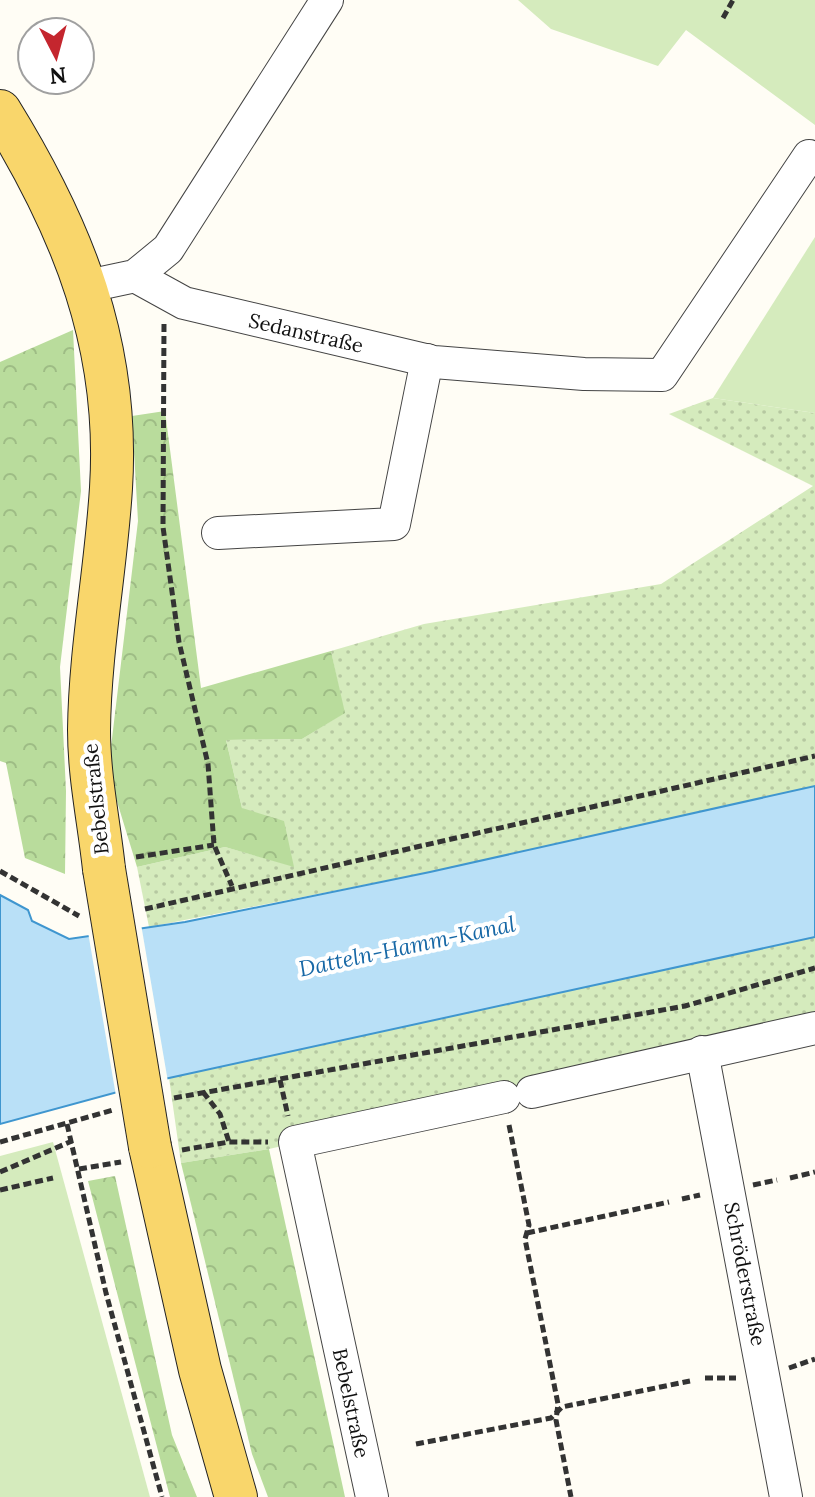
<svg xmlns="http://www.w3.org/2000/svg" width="815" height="1497" font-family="Lora,serif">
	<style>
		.grass { fill: url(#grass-dots) }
		.forest { fill: url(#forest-crowns) }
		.garden { fill: #d5ebbd }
		.water { fill: #b9e0f7; stroke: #3f96cf; stroke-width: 2 }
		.pier { fill: #fffdf5 }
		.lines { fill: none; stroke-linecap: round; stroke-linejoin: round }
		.minor-casing { stroke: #444; stroke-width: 34 }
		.major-casing { stroke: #222; stroke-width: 44 }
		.path { stroke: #333; stroke-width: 5; stroke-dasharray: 8 4; stroke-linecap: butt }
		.minor { stroke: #fff; stroke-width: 32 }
		.major { stroke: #f9d66b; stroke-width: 42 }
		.major-bridge-casing { stroke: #222; stroke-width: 44; stroke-linecap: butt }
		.major-bridge { stroke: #f9d66b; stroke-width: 42 }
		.labels { text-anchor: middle; stroke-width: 8; stroke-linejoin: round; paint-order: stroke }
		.street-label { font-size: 20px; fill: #111; stroke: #fff }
		.water-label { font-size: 22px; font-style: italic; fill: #1768a6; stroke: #fff }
	</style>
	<defs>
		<pattern id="grass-dots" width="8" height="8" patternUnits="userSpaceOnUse" patternTransform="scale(2)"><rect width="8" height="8" fill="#d5ebbd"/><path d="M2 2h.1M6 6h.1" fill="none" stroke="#b6c8a1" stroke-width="1.8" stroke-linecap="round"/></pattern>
		<pattern id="forest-crowns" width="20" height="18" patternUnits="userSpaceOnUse" patternTransform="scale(2)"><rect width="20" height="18" fill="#b9dc9c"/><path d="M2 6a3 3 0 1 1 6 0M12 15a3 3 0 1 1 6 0" fill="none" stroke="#9ebc85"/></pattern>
	</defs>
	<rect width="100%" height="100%" fill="#fffdf5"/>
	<g class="grass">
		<polygon points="713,398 815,413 815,786 430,872 149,927 137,867 225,847 293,866 242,808 226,740 302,739 344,713 331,651 424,624 661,584 813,486 669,414"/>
		<polygon points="815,937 815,1024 269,1149 181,1163 169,1078"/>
	</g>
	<g class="forest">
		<polygon points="73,330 81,491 60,667 66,791 65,874 25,858 6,763 0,761 0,362"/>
		<polygon points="165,411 201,688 331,651 345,713 302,739 226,740 242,808 284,821 294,867 225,847 137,867 108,772 138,521 132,416"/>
		<polygon points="269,1149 345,1497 268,1497 252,1454 181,1163"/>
		<polygon points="115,1176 172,1435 197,1497 170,1497 88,1181"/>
	</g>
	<g class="garden">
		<polygon points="518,0 815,0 815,125 686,30 658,66 551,29"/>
		<polygon points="815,237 815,413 713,398"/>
		<polygon points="53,1142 150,1497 0,1497 0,1156"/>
	</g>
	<polygon class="water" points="815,786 815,937 169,1078 0,1124 0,895 28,910 32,921 69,939 185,922 430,872"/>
	<polygon class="pier" points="141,924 168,1082 116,1096 88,932"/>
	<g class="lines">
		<g class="minor-casing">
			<g id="minor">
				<polyline points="135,276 184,303 434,362 584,374 662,375 809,156"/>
				<polyline points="88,286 135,276 168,249 327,0"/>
				<polyline points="218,533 394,524 427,360"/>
				<polyline points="702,1052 786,1497"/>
				<polyline points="532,1092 815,1028"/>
				<polyline points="372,1497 295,1142 504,1097"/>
			</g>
		</g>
		<g class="major-casing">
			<g id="major">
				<path d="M0,111C73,229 120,346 111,488C106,569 90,649 89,730C89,777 99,822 104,869"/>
				<polyline points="150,1147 200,1370 236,1497"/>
			</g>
		</g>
		<g class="path">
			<polyline points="723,18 733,0"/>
			<polyline points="164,324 163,527 179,642 208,764 214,845 232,886"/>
			<polyline points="136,857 214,845"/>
			<polyline points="0,871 79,916"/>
			<polyline points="145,909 815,756"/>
			<polyline points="280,1080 288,1116"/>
			<polyline points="203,1092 220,1114 229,1142"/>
			<polyline points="174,1098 685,1006 815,968"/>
			<polyline points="67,1124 106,1293 162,1497"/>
			<polyline points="509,1125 529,1225 525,1239 558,1404 556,1420 571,1497"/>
			<polyline points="0,1142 113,1110"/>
			<polyline points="182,1150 229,1142 268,1142"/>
			<polyline points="79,1169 121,1162"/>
			<polyline points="0,1172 72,1141"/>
			<polyline points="790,1178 815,1172"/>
			<polyline points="753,1185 777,1180"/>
			<polyline points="0,1190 53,1178"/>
			<polyline points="682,1199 700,1195"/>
			<polyline points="527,1233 669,1202"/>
			<polyline points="789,1368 815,1359"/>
			<polyline points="705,1378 736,1378"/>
			<polyline points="416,1444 551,1418 562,1407 690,1381"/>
		</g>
		<use href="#minor" class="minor"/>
		<use href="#major" class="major"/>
		<g class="major-bridge-casing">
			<polyline id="major-bridge" points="104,869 150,1147"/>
		</g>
		<use href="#major-bridge" class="major-bridge"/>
	</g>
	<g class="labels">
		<g class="street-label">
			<text transform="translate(306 333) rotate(13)" y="7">Sedanstraße</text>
			<text transform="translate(96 799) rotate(-96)" y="7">Bebelstraße</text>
			<text transform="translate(745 1274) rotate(79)" y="7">Schröderstraße</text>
			<text transform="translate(351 1403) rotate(78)" y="7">Bebelstraße</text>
		</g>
		<g class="water-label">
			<text transform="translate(407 946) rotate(-12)" y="8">Datteln-Hamm-Kanal</text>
		</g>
	</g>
	<g transform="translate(56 56) rotate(174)"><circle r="38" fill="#ffffff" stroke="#a0a0a0" stroke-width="2"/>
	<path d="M0-6L14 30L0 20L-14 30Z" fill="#c4262e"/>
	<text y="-12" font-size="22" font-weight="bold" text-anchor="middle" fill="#111111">N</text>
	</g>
</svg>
